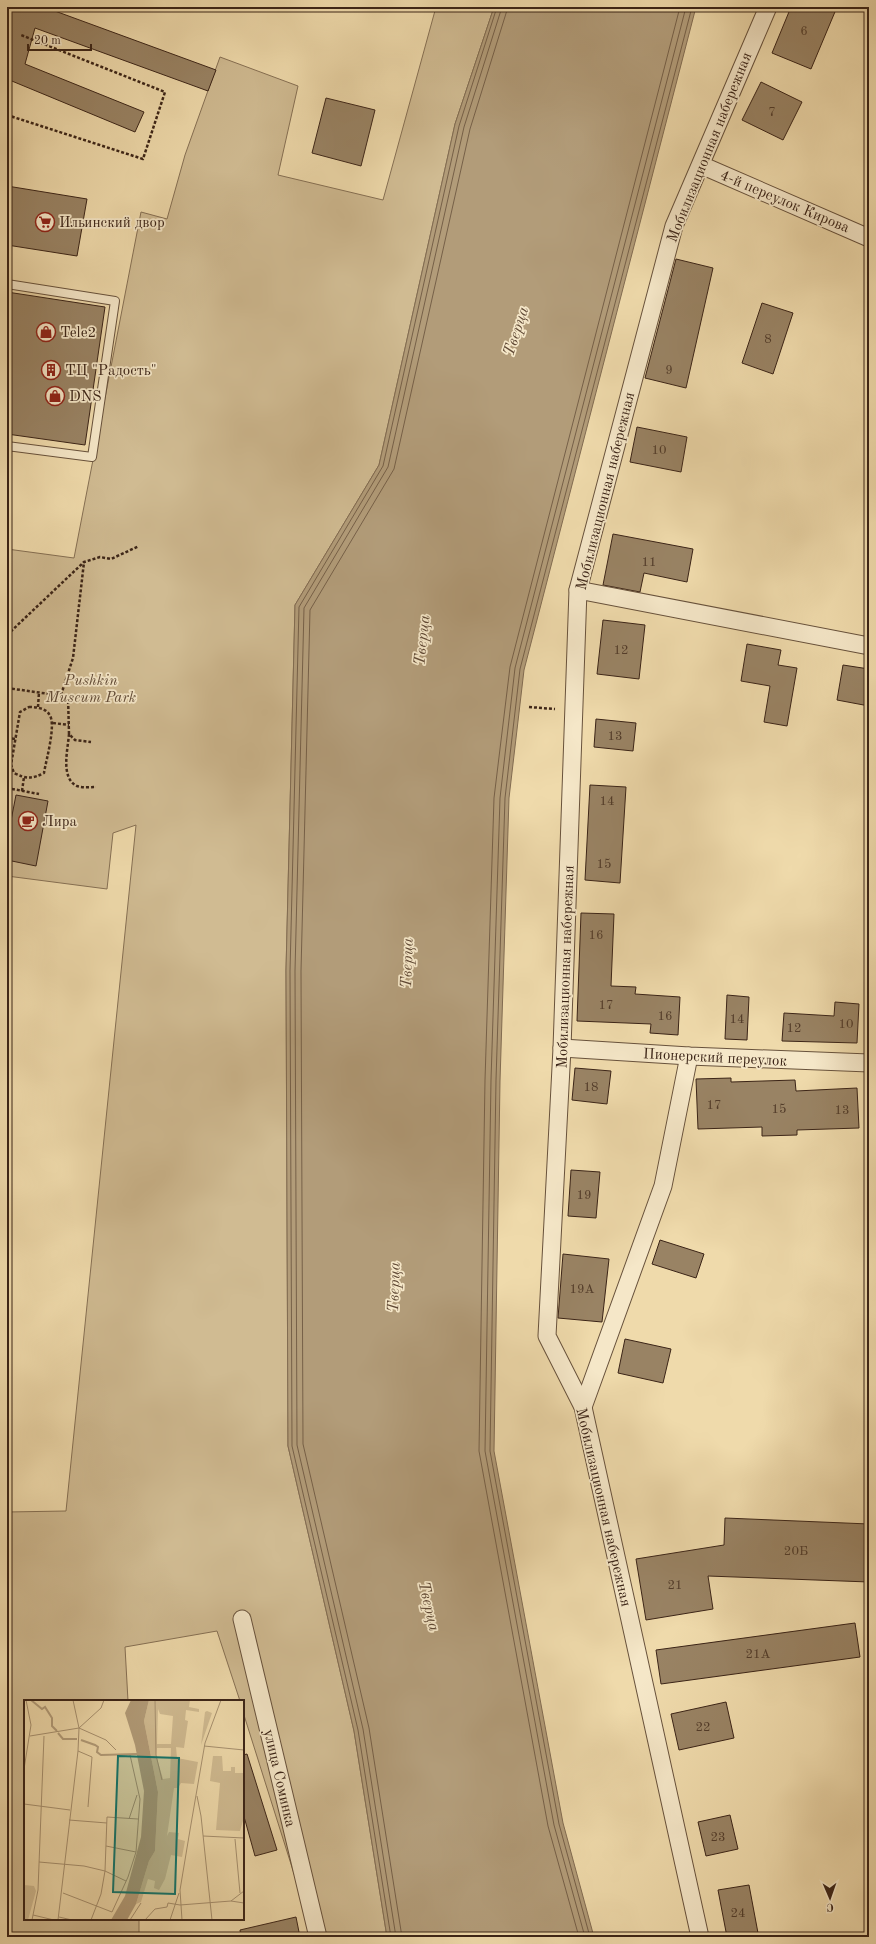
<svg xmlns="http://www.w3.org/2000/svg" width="876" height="1944" font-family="'Old Standard TT',serif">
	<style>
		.green { fill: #d0bb92; stroke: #867054 }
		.water { fill: #b29c79; stroke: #826c52 }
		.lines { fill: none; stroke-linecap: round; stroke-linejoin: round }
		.shore { stroke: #766048; stroke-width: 1 }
		.building { fill: #998364; stroke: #3b2417 }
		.lane-casing { stroke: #68523c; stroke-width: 10 }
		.street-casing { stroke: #68523c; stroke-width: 19 }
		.path { stroke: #3b2417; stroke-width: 2.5; stroke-dasharray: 3 2; stroke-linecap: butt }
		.lane { stroke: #f5e7c8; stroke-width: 8 }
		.street { stroke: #f5e7c8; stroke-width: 17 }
		.labels { text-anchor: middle; stroke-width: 3.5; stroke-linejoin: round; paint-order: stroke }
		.number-label { font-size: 13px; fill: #523c2a }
		.street-label { font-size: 15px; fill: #3b2417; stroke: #f5e7c8 }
		.poi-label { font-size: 15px; fill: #3b2417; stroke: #f5e7c8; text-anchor: start }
		.park-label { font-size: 15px; font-style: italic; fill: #604a36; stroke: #f5e7c8 }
		.water-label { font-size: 16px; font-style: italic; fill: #5f4834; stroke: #f5e7c8 }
		.inset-river { fill: none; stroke: #b29c79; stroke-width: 2 }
		.inset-road { fill: none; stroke: #a79170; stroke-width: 1 }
		.view { fill: #0f766e; fill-opacity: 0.15; stroke: #0f766e; stroke-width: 2 }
		.inset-edge { fill: none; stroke: #3b2417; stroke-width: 2 }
	</style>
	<rect width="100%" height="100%" fill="#efdaab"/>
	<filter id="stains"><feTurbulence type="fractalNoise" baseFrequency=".005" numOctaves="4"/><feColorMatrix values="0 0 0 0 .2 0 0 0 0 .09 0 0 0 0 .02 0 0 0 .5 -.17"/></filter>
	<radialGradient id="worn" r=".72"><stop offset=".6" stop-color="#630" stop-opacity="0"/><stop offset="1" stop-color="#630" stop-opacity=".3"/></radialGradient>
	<polygon class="green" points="436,7 494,7 455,124 379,465 295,605 286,971 288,1446 354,1731 387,1937 314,1937 243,1712 243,1701 240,1701 217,1631 125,1647 128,1701 25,1701 25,1919 139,1919 139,1937 29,1937 7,1934 7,1512 66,1511 136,825 113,833 107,889 7,876 7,549 74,558 141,212 167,219 185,155 220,57 298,86 278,175 383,200"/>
	<polygon class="water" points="494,7 696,7 524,670 509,798 500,1081 494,1451 563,1823 594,1937 387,1937 354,1731 288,1446 286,970 295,605 379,465 455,124"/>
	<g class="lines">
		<g class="shore">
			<polyline points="391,1937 358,1730 292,1446 290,971 299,607 383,466 459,126 497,7"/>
			<polyline points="396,1937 363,1729 297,1445 295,971 304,608 388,467 464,127 502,7"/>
			<polyline points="402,1937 369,1728 303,1444 301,971 310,610 394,469 470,129 508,7"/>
			<polyline points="579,1937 548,1826 479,1451 485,1080 494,798 510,667 680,7"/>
			<polyline points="585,1937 554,1825 485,1451 491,1080 500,798 515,668 686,7"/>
			<polyline points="590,1937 559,1824 490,1451 496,1080 505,798 520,669 692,7"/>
		</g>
	</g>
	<g class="building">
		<polygon points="7,7 44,7 216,70 208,91 35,28 25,64 144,112 135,132 7,79"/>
		<polygon points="791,7 837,7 811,69 772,53"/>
		<polygon points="761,82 802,102 783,140 742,120"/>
		<polygon points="326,98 375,110 361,166 312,153"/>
		<polygon points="7,186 87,199 77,256 7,245"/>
		<polygon points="676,259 713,268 686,388 645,378"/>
		<polygon points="7,292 105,307 85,445 7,434"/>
		<polygon points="762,303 793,313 773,374 742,363"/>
		<polygon points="637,427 687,437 681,472 630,462"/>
		<polygon points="613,534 693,549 687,582 644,573 640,592 603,585"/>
		<polygon points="603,620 645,625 639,679 597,674"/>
		<polygon points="747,644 781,650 778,665 797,668 787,726 764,722 770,686 741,681"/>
		<polygon points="843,665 869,669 869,706 837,700"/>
		<polygon points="596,719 636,723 633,751 594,747"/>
		<polygon points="590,785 626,787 620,883 585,880"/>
		<polygon points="16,795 48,801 36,866 7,860 7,841"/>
		<polygon points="581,913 614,914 611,986 636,987 635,994 680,997 678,1035 650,1033 651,1024 577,1021"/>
		<polygon points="727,995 749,997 747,1040 725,1039"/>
		<polygon points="835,1002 859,1004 857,1043 782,1041 784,1013 834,1016"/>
		<polygon points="575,1068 611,1071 607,1104 572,1100"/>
		<polygon points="731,1078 731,1082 795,1080 796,1091 857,1088 859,1128 797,1130 797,1135 762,1136 762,1127 698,1129 696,1079"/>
		<polygon points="571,1170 600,1172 596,1218 568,1216"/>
		<polygon points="660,1240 704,1254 696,1278 652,1264"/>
		<polygon points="563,1254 609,1259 602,1322 558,1318"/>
		<polygon points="625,1339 671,1349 663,1383 618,1373"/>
		<polygon points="725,1518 869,1524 869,1582 708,1576 713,1609 646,1620 636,1559 724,1545"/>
		<polygon points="855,1623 860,1657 661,1684 656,1650"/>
		<polygon points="726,1702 734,1738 679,1750 671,1714"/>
		<polygon points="247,1754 277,1850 255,1856 243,1813 243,1755"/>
		<polygon points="730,1815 738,1849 706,1856 698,1822"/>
		<polygon points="749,1885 758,1933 727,1937 718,1890"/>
		<polygon points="296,1917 300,1937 241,1937 240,1930"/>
	</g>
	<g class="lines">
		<g class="lane-casing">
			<polyline id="lane" points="7,284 115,301 92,457 7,446"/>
		</g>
		<g class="street-casing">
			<g id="street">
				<polyline points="701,165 869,238"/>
				<polyline points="578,590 869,646"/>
				<polyline points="562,1048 689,1056 869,1063"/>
				<polyline points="583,1407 663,1186 689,1056"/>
				<polyline points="242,1619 318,1937"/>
				<polyline points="700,1937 583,1407 547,1336 562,1048 578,590 674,226 768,7"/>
			</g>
		</g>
		<g class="path">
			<polyline points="7,115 143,159 165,92 21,35"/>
			<polyline points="7,635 84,562 100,557 111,559 139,546"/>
			<polyline points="7,688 85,699"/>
			<polyline points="61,695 73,658 84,562"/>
			<polyline points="68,696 69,734 75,740 91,742"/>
			<path d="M29,707C36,707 45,708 49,714C57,723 46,760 44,773C32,779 26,779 14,773L11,765L20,712Z"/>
			<polyline points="38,707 39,692"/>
			<polyline points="529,707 555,709"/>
			<polyline points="53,723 69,725"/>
			<path d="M69,734C68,749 60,778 77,786C82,788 90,787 96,787"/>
			<polyline points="7,738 16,739"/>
			<polyline points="7,788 39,794"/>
			<polyline points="22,791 24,777"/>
		</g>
		<use href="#lane" class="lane"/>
		<use href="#street" class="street"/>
	</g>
	<defs>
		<g id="supermarket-ring" transform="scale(1)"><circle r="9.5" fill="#f5e7c8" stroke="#8f2418" stroke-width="1.5"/><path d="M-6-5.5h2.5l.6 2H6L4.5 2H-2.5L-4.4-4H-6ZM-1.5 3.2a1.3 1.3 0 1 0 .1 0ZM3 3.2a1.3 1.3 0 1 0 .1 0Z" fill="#8f2418"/></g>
		<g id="shop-ring" transform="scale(1)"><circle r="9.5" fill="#f5e7c8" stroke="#8f2418" stroke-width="1.5"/><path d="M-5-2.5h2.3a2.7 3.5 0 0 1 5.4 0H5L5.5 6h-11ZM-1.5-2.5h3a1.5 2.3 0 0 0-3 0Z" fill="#8f2418"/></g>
		<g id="building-ring" transform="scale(1)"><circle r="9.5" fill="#f5e7c8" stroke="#8f2418" stroke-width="1.5"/><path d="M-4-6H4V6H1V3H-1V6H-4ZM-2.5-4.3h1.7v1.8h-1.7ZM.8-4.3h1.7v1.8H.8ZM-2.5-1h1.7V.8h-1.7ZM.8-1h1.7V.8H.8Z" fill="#8f2418"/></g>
		<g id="cafe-ring" transform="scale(1)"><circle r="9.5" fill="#f5e7c8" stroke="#8f2418" stroke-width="1.5"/><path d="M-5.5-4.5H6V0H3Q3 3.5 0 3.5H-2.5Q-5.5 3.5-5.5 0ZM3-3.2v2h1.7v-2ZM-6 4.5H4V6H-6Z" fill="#8f2418"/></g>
	</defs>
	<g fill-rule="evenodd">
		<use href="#supermarket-ring" x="45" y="222"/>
		<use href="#shop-ring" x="46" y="332"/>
		<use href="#building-ring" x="51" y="370"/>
		<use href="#shop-ring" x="55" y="396"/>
		<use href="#cafe-ring" x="28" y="821"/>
	</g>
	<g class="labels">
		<g class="number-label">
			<text x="804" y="35">6</text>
			<text x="772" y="116">7</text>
			<text x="768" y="343">8</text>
			<text x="669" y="374">9</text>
			<text x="659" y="454">10</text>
			<text x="649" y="566">11</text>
			<text x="621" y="654">12</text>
			<text x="615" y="740">13</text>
			<text x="607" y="805">14</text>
			<text x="604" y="868">15</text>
			<text x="596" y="939">16</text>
			<text x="606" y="1009">17</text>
			<text x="665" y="1020">16</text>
			<text x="737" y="1023">14</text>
			<text x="846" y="1028">10</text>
			<text x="794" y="1032">12</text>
			<text x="591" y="1091">18</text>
			<text x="714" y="1109">17</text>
			<text x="779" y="1113">15</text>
			<text x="842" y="1114">13</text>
			<text x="584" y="1199">19</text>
			<text x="582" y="1293">19А</text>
			<text x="796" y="1555">20Б</text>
			<text x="675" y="1589">21</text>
			<text x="758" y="1658">21А</text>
			<text x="703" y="1731">22</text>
			<text x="718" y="1841">23</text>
			<text x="738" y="1917">24</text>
		</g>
		<g class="street-label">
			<text transform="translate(709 147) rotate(-68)" y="5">Мобилизационная набережная</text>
			<text transform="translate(785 201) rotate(23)" y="5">4-й переулок Кирова</text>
			<text transform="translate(605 491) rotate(-76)" y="5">Мобилизационная набережная</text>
			<text transform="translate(565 967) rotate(-88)" y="5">Мобилизационная набережная</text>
			<text transform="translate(715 1057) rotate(3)" y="5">Пионерский переулок</text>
			<text transform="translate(604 1507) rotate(77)" y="5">Мобилизационная набережная</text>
			<text transform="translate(280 1778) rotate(77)" y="5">улица Соминка</text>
		</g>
		<g class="poi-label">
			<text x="59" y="227">Ильинский двор</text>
			<text x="60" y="337">Tele2</text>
			<text x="65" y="375">ТЦ "Радость"</text>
			<text x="69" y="401">DNS</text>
			<text x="42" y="826">Лира</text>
		</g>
		<g class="park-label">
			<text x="91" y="685">Pushkin<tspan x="91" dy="17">Museum Park</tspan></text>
		</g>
		<g class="water-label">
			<text transform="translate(515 331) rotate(-72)" y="6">Тверца</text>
			<text transform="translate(421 640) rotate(-84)" y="6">Тверца</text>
			<text transform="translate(406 963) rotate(-88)" y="6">Тверца</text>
			<text transform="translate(393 1287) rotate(-88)" y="6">Тверца</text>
			<text transform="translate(430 1606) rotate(77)" y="6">Тверца</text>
		</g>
	</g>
	<g transform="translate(24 1700)">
		<rect width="220" height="220" fill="#efdaab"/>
		<path d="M125,0H166L165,7L175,9V12L162,10L161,20L164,21L160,48L152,47L153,58L174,62L170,84L157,83L154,88H150L143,136L145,132L155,133L154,139L161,141L158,157L147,155L141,179L135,190L130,188L131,181L124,179L117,202L112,204L125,161L131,151L134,92L120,21ZM134,9L136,14L149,16L147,44H133ZM133,48H147L146,78L139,79L132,55ZM183,11L188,13L177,45L181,12ZM189,56H198L199,71H207V67H211V73H219L220,117L216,131L192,130L196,83L186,81ZM0,185L10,186L12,191L4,220H0Z" fill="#d0bb92" fill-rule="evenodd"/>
		<path d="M107,0H125L120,21L134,92L131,151L125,161L112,204L103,220H87L101,196L117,137L120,91L111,45L101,13Z" fill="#b29c79"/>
		<path class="inset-river" d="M7,0L18,9L21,7L28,18V26L33,31M34,33L39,39H53M57,40L71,45L74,47L73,52L77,55L113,54"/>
		<path class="inset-road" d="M131,0L132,55L138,80M55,28L77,8L80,0M6,36L55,28L82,40L92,50M180,46L220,50M54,51L68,57L64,107M0,69L7,25L2,0M173,96L177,116L188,220M0,104L46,110M105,119L113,95M45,120L83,123M179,136L220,138M211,139L216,193M82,146L112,152M15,162L60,166L81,171L102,181M39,193L88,212L104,177L112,152L116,99L106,55M207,201L220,191M9,215L30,220M35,217L48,220M8,220L14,190L20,36M34,220L54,51L55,28L49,0M67,220L77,194L81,171L83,117L114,119M106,220L117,203M121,220L131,209L143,207L144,203L156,205L207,201L220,203M146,220L155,193M158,220L156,190L166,130L181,43L197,0"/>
		<path class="view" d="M94,56L155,58L151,194L89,192Z"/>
		<rect width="220" height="220" class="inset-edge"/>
	</g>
	<rect width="876" height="1944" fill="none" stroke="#efdaab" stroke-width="24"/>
	<rect x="8" y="8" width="860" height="1928" fill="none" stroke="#3b2417" stroke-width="2"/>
	<rect x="12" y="12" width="852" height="1920" fill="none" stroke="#3b2417"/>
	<g transform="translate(830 1898) rotate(178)" stroke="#f5e7c8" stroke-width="3" paint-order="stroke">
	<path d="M0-3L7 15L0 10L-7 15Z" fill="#3b2417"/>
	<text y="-6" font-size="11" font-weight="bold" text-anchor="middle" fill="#3b2417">С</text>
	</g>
	<path d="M28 44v6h63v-6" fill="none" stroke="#3b2417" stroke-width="2"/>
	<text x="34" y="44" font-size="12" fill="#3b2417" stroke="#f5e7c8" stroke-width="3" paint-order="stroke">20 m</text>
	<rect width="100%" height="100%" filter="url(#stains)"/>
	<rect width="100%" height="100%" fill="url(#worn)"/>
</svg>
